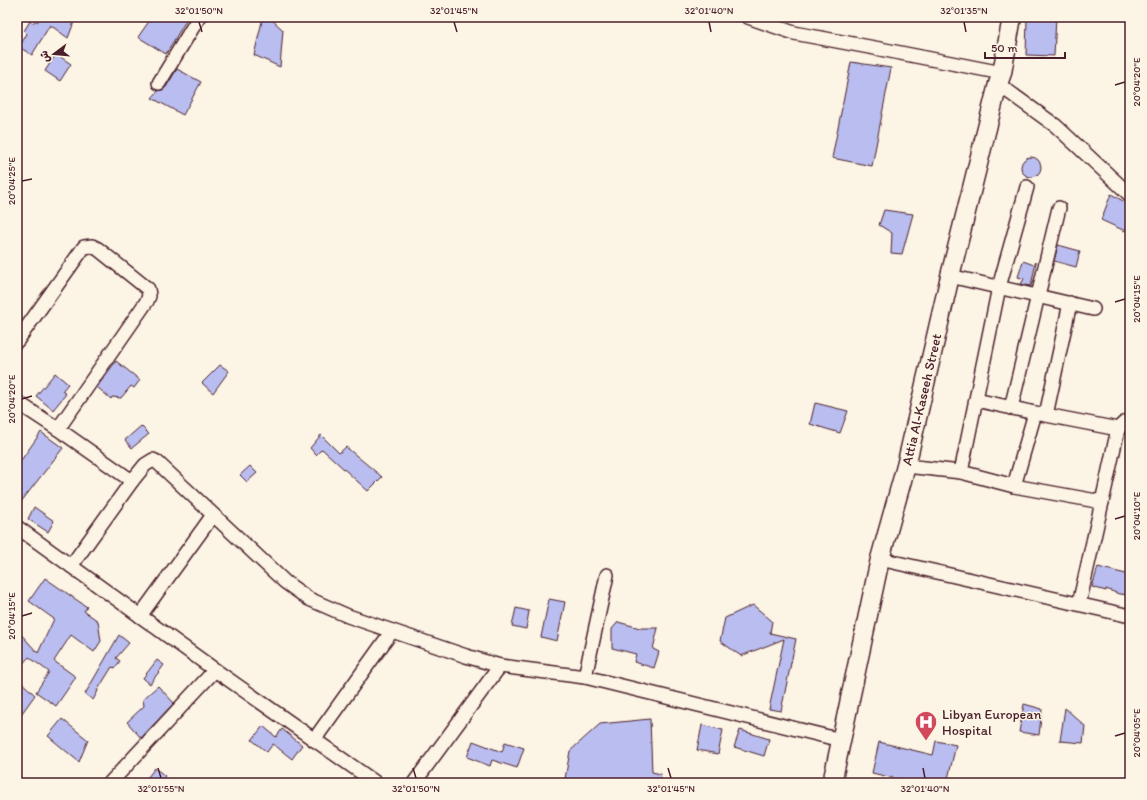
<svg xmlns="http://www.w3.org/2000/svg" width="1147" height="800" font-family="Itim,'Playpen Sans Arabic',sans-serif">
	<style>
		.building { fill: #b9bdef; stroke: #4a1f2b }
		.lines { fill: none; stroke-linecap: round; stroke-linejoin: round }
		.street-casing { stroke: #4a1f2b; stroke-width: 16 }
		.secondary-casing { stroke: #4a1f2b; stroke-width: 21 }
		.street { stroke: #fcf5e5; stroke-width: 13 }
		.secondary { stroke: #fcf5e5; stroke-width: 18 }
		.ticks { fill: none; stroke: #4a1f2b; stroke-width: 1.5 }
		.labels { text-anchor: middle; stroke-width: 3; stroke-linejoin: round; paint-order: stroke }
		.street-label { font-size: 14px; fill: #4a1f2b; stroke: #fcf5e5 }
		.poi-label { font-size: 14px; fill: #4a1f2b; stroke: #fcf5e5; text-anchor: start }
		.neatline { fill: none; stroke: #4a1f2b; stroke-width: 1.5 }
		.ticks-label { font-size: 10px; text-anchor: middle; fill: #4a1f2b }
	</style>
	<rect width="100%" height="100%" fill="#fcf5e5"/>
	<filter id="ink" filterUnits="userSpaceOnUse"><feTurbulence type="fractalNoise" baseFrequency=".025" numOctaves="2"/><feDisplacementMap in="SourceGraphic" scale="8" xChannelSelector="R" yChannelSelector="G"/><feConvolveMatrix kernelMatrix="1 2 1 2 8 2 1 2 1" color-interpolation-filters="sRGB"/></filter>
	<g filter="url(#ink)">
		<g class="building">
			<polygon points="40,17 76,17 68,38 50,25 32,55 19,47 27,34 24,31 30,21 33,23 35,20 37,22 41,18"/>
			<polygon points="152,17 188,17 166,54 138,37"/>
			<polygon points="263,17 269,17 283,30 280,67 254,55"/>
			<polygon points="1027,17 1056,17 1054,56 1026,55"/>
			<polygon points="56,54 71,64 60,81 45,71"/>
			<polygon points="851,62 891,68 872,166 832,158"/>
			<polygon points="177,69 201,82 183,115 152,98 158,91 162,90 166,87"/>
			<circle cx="1031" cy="167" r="10"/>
			<polygon points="1111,194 1130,205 1130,218 1125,231 1101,220"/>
			<polygon points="884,210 913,214 902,254 891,253 892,233 879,225"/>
			<polygon points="1058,245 1080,251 1076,267 1054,261"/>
			<polygon points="1023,261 1034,265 1036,262 1031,286 1021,284 1024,279 1018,277"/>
			<polygon points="116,361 140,380 134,388 131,386 121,398 112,397 111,399 97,387"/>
			<polygon points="220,365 229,371 213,393 202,383"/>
			<polygon points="55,373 68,384 62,391 66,394 53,410 36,396"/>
			<polygon points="815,403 848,411 840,433 810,424"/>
			<polygon points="141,426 149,434 132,448 125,440"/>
			<polygon points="41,432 63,448 17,507 17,466"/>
			<polygon points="321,435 339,453 346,447 382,477 368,491 322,449 316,455 310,448"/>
			<polygon points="250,466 257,473 247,482 240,475"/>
			<polygon points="34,507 54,521 48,532 28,519"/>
			<polygon points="1098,567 1130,575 1130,595 1119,594 1106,589 1106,591 1092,587"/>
			<polygon points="45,578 87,607 84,611 98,621 101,641 94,652 71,635 54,661 76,677 56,706 36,692 49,672 29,657 17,670 17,630 38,653 54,619 29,601"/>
			<polygon points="549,599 565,602 557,641 541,637"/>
			<polygon points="753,605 772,621 770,633 796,639 781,711 769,709 784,639 741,656 720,641 725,618"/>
			<polygon points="516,608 529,611 526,629 512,626"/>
			<polygon points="618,622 640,628 658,628 653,649 659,652 654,668 634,662 636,654 612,648 612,629"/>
			<polygon points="119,635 129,643 116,658 120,661 115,668 112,667 97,691 98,691 93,700 85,694"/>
			<polygon points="157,660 164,665 150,684 143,678"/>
			<polygon points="17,678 35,695 17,720 17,697 20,693 17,688"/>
			<polygon points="158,686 174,703 141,738 127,722 144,706 143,699"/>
			<polygon points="1024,704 1042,709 1039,735 1019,732"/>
			<polygon points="1065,708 1085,726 1083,743 1060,741"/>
			<polygon points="62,719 88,740 79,762 48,736"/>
			<polygon points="650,719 652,772 661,774 659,783 582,783 565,779 570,751 600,724"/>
			<polygon points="702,725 723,730 718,754 697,750"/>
			<polygon points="263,726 276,737 282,729 302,745 292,759 273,744 267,752 252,740"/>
			<polygon points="740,730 769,739 764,756 734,747"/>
			<polygon points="473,741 502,752 505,742 524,748 517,768 492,760 490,766 467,757"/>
			<polygon points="936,741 956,745 947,783 915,783 872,773 879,742 933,755"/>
			<polygon points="155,768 165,776 160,783 143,783"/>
		</g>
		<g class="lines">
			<g class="street-casing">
				<g id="street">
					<polyline points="748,17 794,33 880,49 1002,73"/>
					<polyline points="159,83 199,17"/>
					<polyline points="998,84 1056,126 1130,195"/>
					<polyline points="950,276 1093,309"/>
					<polyline points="17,341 84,247 92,246 98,249 148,289 149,296 147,301 58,429"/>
					<polyline points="976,400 1035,413"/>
					<polyline points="17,402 58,429 132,481"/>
					<polyline points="1011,408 1059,208"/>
					<polyline points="1046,415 1118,429"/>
					<polyline points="906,466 961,472 1014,486 1102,502 1079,604"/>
					<polyline points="961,472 999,287 1027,187"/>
					<polyline points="1014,486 1035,413 1046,415 1070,303"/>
					<polyline points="1102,502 1118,429 1124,423 1130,421"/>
					<polyline points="17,527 215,670 376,783"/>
					<polyline points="880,559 1130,616"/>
					<polyline points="71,566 132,481 145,465 153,460 157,462 285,582 309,599 348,616 466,656 500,666 585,677"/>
					<polyline points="607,575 585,677 841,740"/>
					<polyline points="140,616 213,515"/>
					<polyline points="314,740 392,631"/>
					<polyline points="110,783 215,670"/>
					<polyline points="414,783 500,666"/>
				</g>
			</g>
			<g class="secondary-casing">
				<g id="secondary">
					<path id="s1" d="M832,783L880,559L906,466L950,276L998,84L1002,73L1012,17"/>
				</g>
			</g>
			<use href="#street" class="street"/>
			<use href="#secondary" class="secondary"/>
		</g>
	</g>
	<path class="ticks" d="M199,22L202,32M454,22L457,32M709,22L711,32M964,22L966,32M1115,85L1125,82M22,181L32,179M1115,302L1125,299M22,399L32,396M1115,519L1125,516M22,616L32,613M1115,736L1125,733M158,768L161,778M413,768L416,778M668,768L671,778M923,768L925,778"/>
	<defs>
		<g id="hospital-pin" transform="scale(1.15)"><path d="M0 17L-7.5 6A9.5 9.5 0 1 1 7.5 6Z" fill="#d1495b" stroke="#fcf5e5"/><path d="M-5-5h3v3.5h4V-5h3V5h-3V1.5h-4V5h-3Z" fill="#fff"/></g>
	</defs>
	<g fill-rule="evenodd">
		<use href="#hospital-pin" x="926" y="722"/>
	</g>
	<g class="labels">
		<g class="street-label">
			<text dy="5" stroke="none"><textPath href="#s1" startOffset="394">Attia Al-Kaseeh Street</textPath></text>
		</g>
		<g class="poi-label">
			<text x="942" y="719">Libyan European<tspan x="942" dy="16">Hospital</tspan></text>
		</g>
	</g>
	<rect width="1147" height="800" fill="none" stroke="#fcf5e5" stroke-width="44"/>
	<g transform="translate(54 54) rotate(254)" stroke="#fcf5e5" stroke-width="3" paint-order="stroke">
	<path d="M0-3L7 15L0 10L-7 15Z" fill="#4a1f2b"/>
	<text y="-6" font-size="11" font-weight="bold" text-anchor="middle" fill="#4a1f2b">ش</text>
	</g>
	<path d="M985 52v6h80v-6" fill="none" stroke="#4a1f2b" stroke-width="2"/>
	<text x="991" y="52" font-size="12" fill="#4a1f2b" stroke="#fcf5e5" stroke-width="3" paint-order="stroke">50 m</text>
	<rect x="22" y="22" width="1103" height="756" class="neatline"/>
	<g class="ticks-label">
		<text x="199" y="14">32°01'50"N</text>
		<text x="454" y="14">32°01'45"N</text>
		<text x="709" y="14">32°01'40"N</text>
		<text x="964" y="14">32°01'35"N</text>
		<text transform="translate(1136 82) rotate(-90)" y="4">20°04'20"E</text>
		<text transform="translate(11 181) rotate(-90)" y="4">20°04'25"E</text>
		<text transform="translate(1136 299) rotate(-90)" y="4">20°04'15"E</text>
		<text transform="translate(11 399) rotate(-90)" y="4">20°04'20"E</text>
		<text transform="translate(1136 516) rotate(-90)" y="4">20°04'10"E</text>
		<text transform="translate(11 616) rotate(-90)" y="4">20°04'15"E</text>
		<text transform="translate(1136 733) rotate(-90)" y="4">20°04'05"E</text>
		<text x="161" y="792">32°01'55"N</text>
		<text x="416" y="792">32°01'50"N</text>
		<text x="671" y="792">32°01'45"N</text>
		<text x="925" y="792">32°01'40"N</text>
	</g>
</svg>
